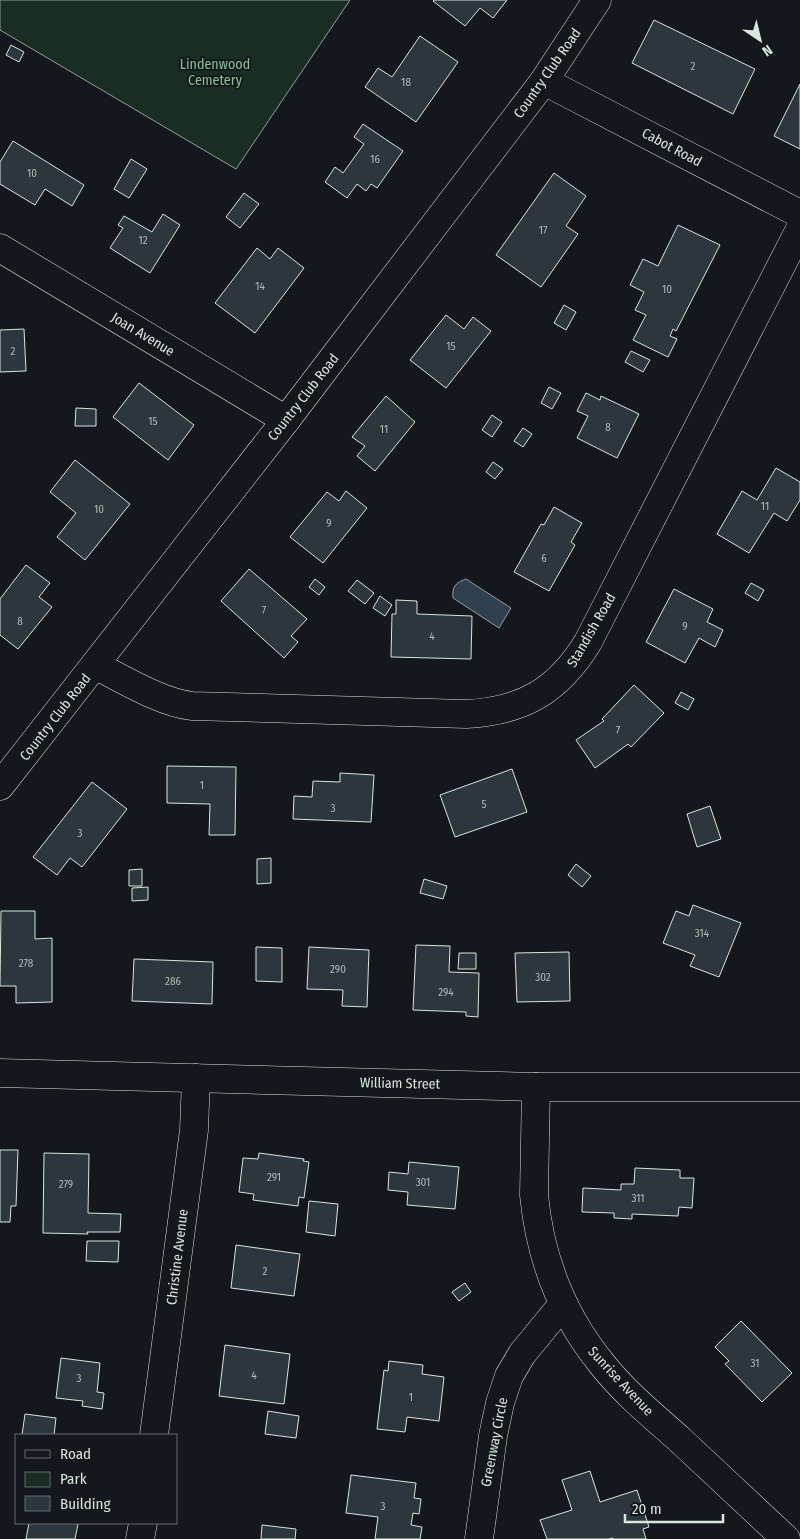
<svg xmlns="http://www.w3.org/2000/svg" width="800" height="1539" font-family="'Fira Sans Condensed',sans-serif">
	<style>
		.green { fill: #1a2d24; stroke: #939e99 }
		.water { fill: #2f3f4d; stroke: #939e99 }
		.building { fill: #2c363c; stroke: #d8e6dc }
		.lines { fill: none; stroke-linecap: round; stroke-linejoin: round }
		.street-casing { stroke: #d8e6dc; stroke-width: 29 }
		.secondary-casing { stroke: #d8e6dc; stroke-width: 29 }
		.street { stroke: #14181c; stroke-width: 28 }
		.secondary { stroke: #14181c; stroke-width: 28 }
		.labels { text-anchor: middle; stroke-width: 4; stroke-linejoin: round; paint-order: stroke }
		.number-label { font-size: 11px; fill: #adbab4 }
		.park-label { font-size: 14px; fill: #8ac095; stroke: #14181c }
		.street-label { font-size: 14px; fill: #d8e6dc; stroke: #14181c }
	</style>
	<rect width="100%" height="100%" fill="#14181c"/>
	<polygon class="green" points="0,0 350,0 236,169 0,30"/>
	<path class="water" d="M466,579L511,608L499,628L453,598C452,587 455,583 466,579Z"/>
	<g class="building">
		<polygon points="434,0 507,0 493,18 480,8 465,26 433,1"/>
		<polygon points="654,20 755,69 733,114 632,63"/>
		<polygon points="420,36 458,62 416,122 365,87 378,68 392,77"/>
		<polygon points="11,45 24,52 19,62 6,55"/>
		<polygon points="800,84 800,149 774,136"/>
		<polygon points="363,124 403,151 377,188 371,184 366,191 357,184 347,198 325,182 335,167 343,173 364,144 354,137"/>
		<polygon points="13,141 84,185 72,206 45,189 35,205 0,184 0,162"/>
		<polygon points="131,159 147,169 129,198 114,189"/>
		<polygon points="554,173 586,196 566,226 578,234 541,287 496,255"/>
		<polygon points="244,193 259,204 240,228 226,217"/>
		<polygon points="163,214 180,225 150,273 110,248 123,228 118,225 124,216 152,232"/>
		<polygon points="678,225 720,245 676,331 673,329 670,336 677,339 668,357 633,340 646,315 635,310 644,292 630,285 643,259 658,266"/>
		<polygon points="257,248 270,259 278,248 304,268 255,333 215,303"/>
		<polygon points="564,305 576,312 566,330 554,323"/>
		<polygon points="446,315 464,329 473,317 491,331 446,388 410,360"/>
		<polygon points="24,329 26,371 0,372 0,330"/>
		<polygon points="631,351 650,360 643,372 625,362"/>
		<polygon points="139,383 194,425 168,460 113,417"/>
		<polygon points="549,387 561,393 552,409 541,403"/>
		<polygon points="586,393 600,400 601,396 639,414 617,458 577,438 588,416 577,411"/>
		<polygon points="386,396 415,422 375,471 357,456 365,446 352,437"/>
		<polygon points="76,408 96,409 96,426 75,426"/>
		<polygon points="492,415 502,422 492,437 482,430"/>
		<polygon points="523,428 532,434 523,447 514,441"/>
		<polygon points="75,460 130,504 85,560 57,537 76,513 50,492"/>
		<polygon points="493,462 503,469 495,479 486,472"/>
		<polygon points="776,468 800,482 800,500 787,521 774,513 749,553 717,534 742,491 757,500"/>
		<polygon points="346,491 367,508 323,563 290,537 327,492 339,501"/>
		<polygon points="554,507 582,523 571,542 575,545 549,591 514,572 541,524 544,525"/>
		<polygon points="26,565 50,583 39,597 52,607 18,649 0,635 0,599"/>
		<polygon points="249,569 307,619 291,636 298,642 284,658 221,601"/>
		<polygon points="315,579 325,587 319,595 309,587"/>
		<polygon points="357,580 374,593 365,604 348,591"/>
		<polygon points="751,583 764,590 758,601 745,593"/>
		<polygon points="674,589 713,609 707,622 723,630 715,647 699,638 685,663 646,642"/>
		<polygon points="380,596 392,605 385,616 373,608"/>
		<polygon points="396,600 417,601 417,614 472,616 471,659 391,657 392,614 396,614"/>
		<polygon points="634,685 664,713 631,747 628,744 595,768 576,740 604,721 602,719"/>
		<polygon points="681,692 694,699 688,710 675,703"/>
		<polygon points="167,766 236,767 235,835 209,835 210,804 167,803"/>
		<polygon points="512,769 527,812 455,837 440,795"/>
		<polygon points="340,773 374,775 371,822 293,819 294,796 312,797 313,781 340,782"/>
		<polygon points="92,782 127,809 82,867 70,858 57,875 33,857"/>
		<polygon points="710,806 721,839 697,847 687,814"/>
		<polygon points="271,858 271,883 257,884 257,859"/>
		<polygon points="576,864 591,876 582,887 568,875"/>
		<polygon points="142,869 142,886 129,886 129,870"/>
		<polygon points="424,879 447,886 443,899 420,893"/>
		<polygon points="148,887 148,900 132,901 132,888"/>
		<polygon points="693,905 741,923 719,977 690,966 695,955 663,943 676,911 689,916"/>
		<polygon points="1,911 35,911 35,939 52,938 52,1002 16,1003 16,986 0,986"/>
		<polygon points="416,945 450,946 449,972 479,973 478,1017 466,1016 466,1012 413,1010"/>
		<polygon points="256,947 282,948 282,982 256,981"/>
		<polygon points="309,947 369,950 367,1007 342,1006 343,990 307,989"/>
		<polygon points="569,952 570,1001 517,1002 515,953"/>
		<polygon points="459,953 476,953 476,969 458,969"/>
		<polygon points="134,959 213,962 212,1004 132,1001"/>
		<polygon points="0,1150 18,1150 16,1206 11,1206 10,1222 0,1222"/>
		<polygon points="44,1153 89,1154 88,1213 121,1214 120,1232 87,1232 88,1234 43,1233"/>
		<polygon points="259,1153 304,1159 303,1161 309,1162 304,1198 299,1197 298,1206 253,1200 254,1194 239,1192 243,1158 258,1159"/>
		<polygon points="409,1162 459,1167 455,1209 407,1205 408,1192 388,1190 389,1172 408,1174"/>
		<polygon points="635,1168 680,1170 680,1178 694,1178 692,1208 679,1207 678,1216 632,1214 632,1219 614,1218 614,1213 582,1212 583,1188 621,1190 621,1184 634,1184"/>
		<polygon points="309,1201 338,1204 335,1236 306,1232"/>
		<polygon points="87,1241 119,1241 118,1262 86,1261"/>
		<polygon points="236,1245 300,1254 294,1296 231,1288"/>
		<polygon points="465,1283 471,1292 459,1301 452,1292"/>
		<polygon points="741,1321 792,1373 762,1402 725,1364 729,1361 715,1347"/>
		<polygon points="225,1345 290,1354 284,1404 219,1396"/>
		<polygon points="61,1358 100,1363 97,1392 104,1393 102,1409 82,1406 83,1401 56,1398"/>
		<polygon points="389,1361 423,1365 422,1374 444,1377 439,1421 407,1417 405,1432 377,1429 384,1370 388,1371"/>
		<polygon points="268,1411 299,1416 296,1438 265,1434"/>
		<polygon points="25,1414 56,1418 54,1435 22,1435"/>
		<polygon points="590,1471 600,1502 637,1490 649,1527 643,1529 646,1539 613,1539 613,1538 608,1539 547,1539 540,1520 572,1510 562,1480"/>
		<polygon points="351,1475 416,1483 414,1498 421,1499 419,1514 413,1513 411,1525 422,1527 420,1539 375,1539 378,1517 346,1513"/>
		<polygon points="29,1523 72,1523 78,1524 75,1539 26,1539"/>
		<polygon points="262,1525 296,1529 295,1539 261,1539"/>
	</g>
	<g class="lines">
		<g class="street-casing">
			<g id="street">
				<polyline points="544,81 800,214"/>
				<polyline points="0,248 286,420"/>
				<path d="M95,665C123,679 162,703 192,706L466,714C523,711 558,691 588,642L800,229"/>
				<polyline points="0,786 286,420 544,81 597,0"/>
				<path d="M536,1087L534,1195C540,1258 562,1315 602,1364C624,1392 652,1415 678,1438C714,1472 750,1505 786,1539"/>
				<polyline points="154,1435 194,1130 196,1078"/>
				<polyline points="140,1539 143,1523"/>
				<polyline points="479,1539 493,1436 500,1403 509,1376 522,1354 563,1304"/>
			</g>
		</g>
		<g class="secondary-casing">
			<polyline id="secondary" points="0,1073 536,1087 800,1087"/>
		</g>
		<use href="#street" class="street"/>
		<use href="#secondary" class="secondary"/>
	</g>
	<g class="labels">
		<g class="number-label">
			<text x="693" y="70">2</text>
			<text x="406" y="86">18</text>
			<text x="375" y="163">16</text>
			<text x="32" y="177">10</text>
			<text x="543" y="234">17</text>
			<text x="143" y="244">12</text>
			<text x="260" y="290">14</text>
			<text x="667" y="293">10</text>
			<text x="451" y="350">15</text>
			<text x="13" y="355">2</text>
			<text x="153" y="425">15</text>
			<text x="608" y="431">8</text>
			<text x="384" y="433">11</text>
			<text x="765" y="510">11</text>
			<text x="99" y="513">10</text>
			<text x="329" y="527">9</text>
			<text x="544" y="562">6</text>
			<text x="264" y="614">7</text>
			<text x="20" y="625">8</text>
			<text x="685" y="630">9</text>
			<text x="432" y="640">4</text>
			<text x="618" y="734">7</text>
			<text x="202" y="789">1</text>
			<text x="484" y="808">5</text>
			<text x="333" y="812">3</text>
			<text x="80" y="837">3</text>
			<text x="702" y="937">314</text>
			<text x="26" y="967">278</text>
			<text x="338" y="973">290</text>
			<text x="543" y="981">302</text>
			<text x="173" y="985">286</text>
			<text x="446" y="996">294</text>
			<text x="274" y="1181">291</text>
			<text x="423" y="1186">301</text>
			<text x="66" y="1188">279</text>
			<text x="638" y="1202">311</text>
			<text x="265" y="1275">2</text>
			<text x="755" y="1367">31</text>
			<text x="254" y="1379">4</text>
			<text x="79" y="1382">3</text>
			<text x="411" y="1401">1</text>
			<text x="383" y="1510">3</text>
		</g>
		<g class="park-label">
			<text x="215" y="69">Lindenwood<tspan x="215" dy="16">Cemetery</tspan></text>
		</g>
		<g class="street-label">
			<text transform="translate(547 73) rotate(-55)" y="5">Country Club Road</text>
			<text transform="translate(672 147) rotate(28)" y="5">Cabot Road</text>
			<text transform="translate(143 334) rotate(31)" y="5">Joan Avenue</text>
			<text transform="translate(303 397) rotate(-52)" y="5">Country Club Road</text>
			<text transform="translate(591 630) rotate(-60)" y="5">Standish Road</text>
			<text transform="translate(55 717) rotate(-52)" y="5">Country Club Road</text>
			<text transform="translate(400 1083) rotate(1)" y="5">William Street</text>
			<text transform="translate(177 1257) rotate(-83)" y="5">Christine Avenue</text>
			<text transform="translate(621 1381) rotate(47)" y="5">Sunrise Avenue</text>
			<text transform="translate(494 1442) rotate(-79)" y="5">Greenway Circle</text>
		</g>
	</g>
	<rect x="15" y="1434" width="162" height="90" fill="#14181c" stroke="#626a69"/>
	<rect x="25" y="1450" width="25" height="8" fill="#14181c" stroke="#626a69"/>
	<text x="60" y="1459" font-size="15" fill="#d8e6dc">Road</text>
	<rect x="25" y="1472" width="25" height="15" fill="#1a2d24" stroke="#626a69"/>
	<text x="60" y="1484" font-size="15" fill="#d8e6dc">Park</text>
	<rect x="25" y="1496" width="25" height="15" fill="#2c363c" stroke="#626a69"/>
	<text x="60" y="1509" font-size="15" fill="#d8e6dc">Building</text>
	<g transform="translate(760 40) rotate(145)" stroke="#14181c" stroke-width="4" paint-order="stroke">
	<path d="M0-4L9 19L0 12L-9 19Z" fill="#d8e6dc"/>
	<text y="-8" font-size="14" font-weight="bold" text-anchor="middle" fill="#d8e6dc">N</text>
	</g>
	<path d="M625 1514v8h98v-8" fill="none" stroke="#d8e6dc" stroke-width="2.5"/>
	<text x="632" y="1514" font-size="15" fill="#d8e6dc" stroke="#14181c" stroke-width="4" paint-order="stroke">20 m</text>
</svg>
